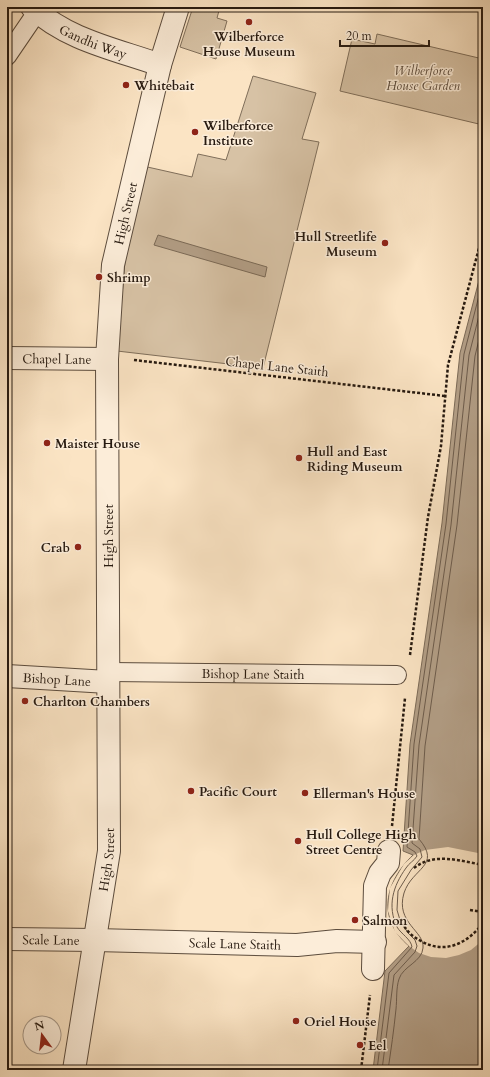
<svg xmlns="http://www.w3.org/2000/svg" width="490" height="1077" font-family="Cardo,serif">
	<style>
		.green { fill: #d7c2a5; stroke: #7f6e5a }
		.water { fill: #b39f87; stroke: #7b6a57 }
		.pier { fill: #fbe4c4 }
		.lines { fill: none; stroke-linecap: round; stroke-linejoin: round }
		.shore { stroke: #6d5c4c; stroke-width: 1 }
		.service-casing { stroke: #5c4c3d; stroke-width: 20 }
		.pedestrian-casing { stroke: #5c4c3d; stroke-width: 24 }
		.minor-casing { stroke: #5c4c3d; stroke-width: 24 }
		.path { stroke: #271a10; stroke-width: 2.5; stroke-dasharray: 3 2; stroke-linecap: butt }
		.service { stroke: #fcedd9; stroke-width: 18 }
		.pedestrian { stroke: #fcedd9; stroke-width: 22 }
		.minor { stroke: #fcedd9; stroke-width: 22 }
		.poi-dot { fill: #8f2418; stroke: #fcedd9; stroke-width: 1.5 }
		.labels { text-anchor: middle; stroke-width: 3; stroke-linejoin: round; paint-order: stroke }
		.poi-label { font-size: 13px; font-weight: bold; fill: #271a10; stroke: #fcedd9; text-anchor: start }
		.street-label { font-size: 13px; fill: #271a10; stroke: #fcedd9 }
		.park-label { font-size: 13px; font-style: italic; fill: #5c4c3d; stroke: #fcedd9 }
	</style>
	<rect width="100%" height="100%" fill="#fbe4c4"/>
	<filter id="stains"><feTurbulence type="fractalNoise" baseFrequency=".005" numOctaves="4"/><feColorMatrix values="0 0 0 0 .2 0 0 0 0 .09 0 0 0 0 .02 0 0 0 .5 -.17"/></filter>
	<radialGradient id="worn" r=".72"><stop offset=".6" stop-color="#630" stop-opacity="0"/><stop offset="1" stop-color="#630" stop-opacity=".3"/></radialGradient>
	<g class="green">
		<polygon points="193,7 220,7 217,18 227,21 216,59 180,47"/>
		<polygon points="377,34 483,59 483,125 340,91 352,39 375,44"/>
		<polygon points="253,76 316,93 302,139 319,142 263,368 117,351 127,239 143,166 192,177 198,154 226,160"/>
	</g>
	<g class="water">
		<polygon points="158,235 267,267 265,277 154,245"/>
		<path d="M483,265V1070H373L385,971L409,946C376,918 385,882 413,855L403,851L410,744L442,523L460,353Z"/>
	</g>
	<polygon class="pier" points="448,847 483,854 483,940 471,950 459,955 446,958 431,957 419,953 409,946 395,932 388,911 390,888 404,864 414,855 425,850"/>
	<g class="lines">
		<g class="shore">
			<path d="M377,1070L389,973L412,947C411,939 401,934 397,927C387,906 393,886 406,868C409,863 414,861 417,856L415,852L407,847L414,744L446,524L464,354L483,280"/>
			<polyline points="382,1070 394,975 415,952 417,946 415,940 408,933 400,920 397,910 398,891 411,870 422,857 420,849 412,843 419,745 451,525 469,355 483,300"/>
			<path d="M388,1070C391,1050 394,1029 396,1009C397,1000 396,988 399,979C403,966 422,962 423,948C425,931 395,923 404,893C412,868 442,866 419,839L425,746L457,525L475,356L483,323"/>
		</g>
		<g class="service-casing">
			<g id="service">
				<polyline points="7,56 37,12"/>
				<path id="s1" d="M109,672L397,675"/>
			</g>
		</g>
		<g class="pedestrian-casing">
			<g id="pedestrian">
				<path id="s2" d="M95,940L297,945L337,941L375,942"/>
				<polyline points="373,969 375,886 380,873 388,863 389,851"/>
			</g>
		</g>
		<g class="minor-casing">
			<g id="minor">
				<path id="s3" d="M32,7C67,40 115,49 160,65"/>
				<path id="s4" d="M7,358L107,359"/>
				<path id="s5" d="M7,676L108,682"/>
				<path id="s6" d="M7,939L95,940"/>
				<path id="s7" d="M74,1070L109,851L107,359L113,265L160,65L178,7"/>
			</g>
		</g>
		<g class="path">
			<polyline points="204,7 219,11"/>
			<polyline points="134,360 445,396"/>
			<polyline points="410,655 428,517 441,446 448,365 483,233"/>
			<polyline points="392,826 405,698"/>
			<path d="M414,868C434,852 461,861 483,865"/>
			<polyline points="470,910 483,912"/>
			<path d="M402,922C406,931 413,937 421,941C445,955 468,943 483,923"/>
			<polyline points="361,1070 370,995"/>
		</g>
		<use href="#service" class="service"/>
		<use href="#pedestrian" class="pedestrian"/>
		<use href="#minor" class="minor"/>
	</g>
	<g class="poi-dot">
		<circle cx="249" cy="22" r="4"/>
		<circle cx="126" cy="85" r="4"/>
		<circle cx="195" cy="132" r="4"/>
		<circle cx="385" cy="243" r="4"/>
		<circle cx="99" cy="277" r="4"/>
		<circle cx="47" cy="443" r="4"/>
		<circle cx="299" cy="458" r="4"/>
		<circle cx="78" cy="547" r="4"/>
		<circle cx="25" cy="701" r="4"/>
		<circle cx="191" cy="791" r="4"/>
		<circle cx="305" cy="793" r="4"/>
		<circle cx="298" cy="841" r="4"/>
		<circle cx="355" cy="920" r="4"/>
		<circle cx="296" cy="1021" r="4"/>
		<circle cx="360" cy="1045" r="4"/>
	</g>
	<g class="labels">
		<g class="poi-label">
			<text x="249" y="41" text-anchor="middle">Wilberforce<tspan x="249" dy="15">House Museum</tspan></text>
			<text x="134" y="90">Whitebait</text>
			<text x="203" y="130">Wilberforce<tspan x="203" dy="15">Institute</tspan></text>
			<text x="377" y="241" text-anchor="end">Hull Streetlife<tspan x="377" dy="15">Museum</tspan></text>
			<text x="107" y="282">Shrimp</text>
			<text x="55" y="448">Maister House</text>
			<text x="307" y="456">Hull and East<tspan x="307" dy="15">Riding Museum</tspan></text>
			<text x="70" y="552" text-anchor="end">Crab</text>
			<text x="33" y="706">Charlton Chambers</text>
			<text x="199" y="796">Pacific Court</text>
			<text x="313" y="798">Ellerman's House</text>
			<text x="306" y="839">Hull College High<tspan x="306" dy="15">Street Centre</tspan></text>
			<text x="363" y="925">Salmon</text>
			<text x="304" y="1026">Oriel House</text>
			<text x="368" y="1050">Eel</text>
		</g>
		<g class="street-label">
			<text dy="5" stroke="none"><textPath href="#s3" startOffset="71">Gandhi Way</textPath></text>
			<text dy="5" stroke="none"><textPath href="#s7" startOffset="861">High Street</textPath></text>
			<text dy="5" stroke="none"><textPath href="#s4" startOffset="50">Chapel Lane</textPath></text>
			<text transform="translate(277 366) rotate(6)" y="5">Chapel Lane Staith</text>
			<text transform="translate(108 536) rotate(-90)" y="5">High Street</text>
			<text dy="5" stroke="none"><textPath href="#s1" startOffset="144">Bishop Lane Staith</textPath></text>
			<text dy="5" stroke="none"><textPath href="#s5" startOffset="50">Bishop Lane</textPath></text>
			<text dy="5" stroke="none"><textPath href="#s7" startOffset="213">High Street</textPath></text>
			<text dy="5" stroke="none"><textPath href="#s6" startOffset="44">Scale Lane</textPath></text>
			<text dy="5" stroke="none"><textPath href="#s2" startOffset="140">Scale Lane Staith</textPath></text>
		</g>
		<g class="park-label">
			<text x="423" y="75">Wilberforce<tspan x="423" dy="15">House Garden</tspan></text>
		</g>
	</g>
	<rect width="490" height="1077" fill="none" stroke="#fbe4c4" stroke-width="24"/>
	<rect x="8" y="8" width="474" height="1061" fill="none" stroke="#271a10" stroke-width="2"/>
	<rect x="12" y="12" width="466" height="1053" fill="none" stroke="#271a10"/>
	<g transform="translate(42 1035) rotate(345)"><circle r="19" fill="#fcedd9" stroke="#a79989"/>
	<path d="M0-3L7 15L0 10L-7 15Z" fill="#8f2418"/>
	<text y="-6" font-size="11" font-weight="bold" text-anchor="middle" fill="#271a10">N</text>
	</g>
	<path d="M340 40v6h89v-6" fill="none" stroke="#271a10" stroke-width="2"/>
	<text x="346" y="40" font-size="12" fill="#271a10" stroke="#fcedd9" stroke-width="3" paint-order="stroke">20 m</text>
	<rect width="100%" height="100%" filter="url(#stains)"/>
	<rect width="100%" height="100%" fill="url(#worn)"/>
</svg>
